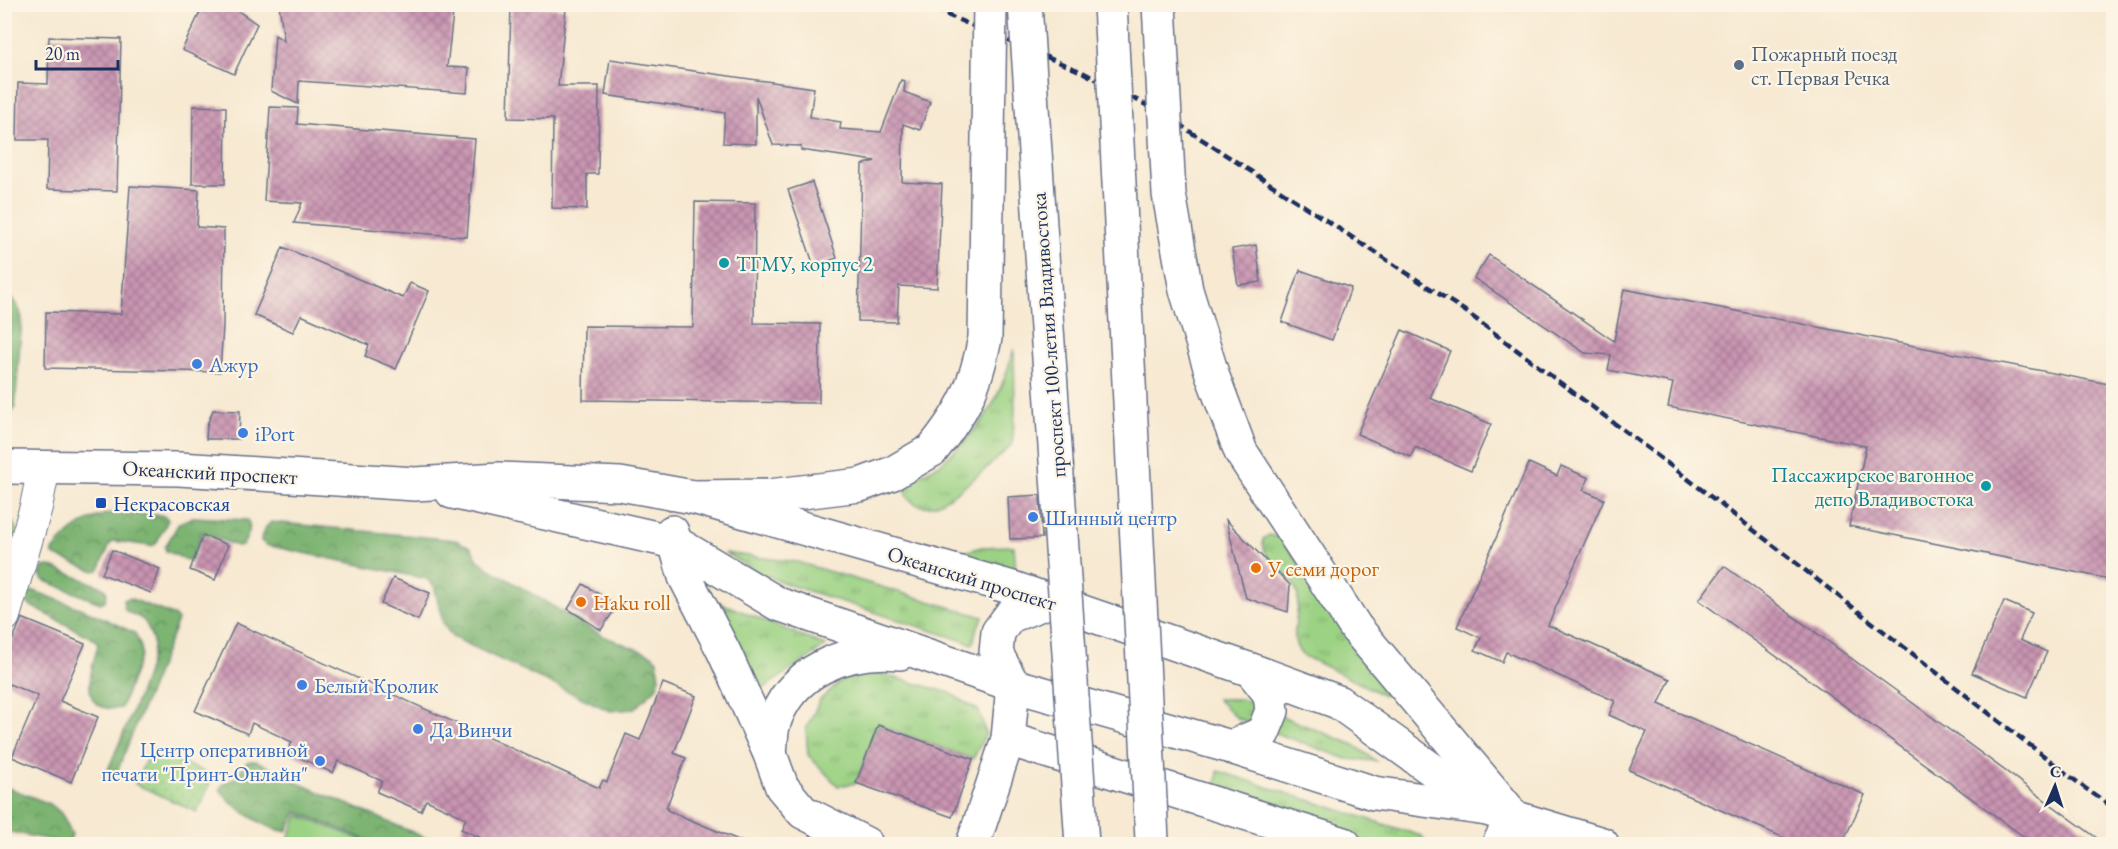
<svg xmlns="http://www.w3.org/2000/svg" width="2118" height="849" font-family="'EB Garamond',serif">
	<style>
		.grass { fill: url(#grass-tufts); stroke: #5c8071; stroke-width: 1.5 }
		.forest { fill: url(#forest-crowns); stroke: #4c7268; stroke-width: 1.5 }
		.park { fill: url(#park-dots); stroke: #5c8071; stroke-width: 1.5 }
		.garden { fill: #9cd284; stroke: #5c8071; stroke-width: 1.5 }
		.building { fill: url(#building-cross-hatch) }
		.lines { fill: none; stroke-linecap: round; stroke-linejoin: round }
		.minor-casing { stroke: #687087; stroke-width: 34 }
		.secondary-casing { stroke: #687087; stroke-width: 36 }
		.primary-casing { stroke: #687087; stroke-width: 36 }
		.trunk-casing { stroke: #687087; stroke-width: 36 }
		.minor { stroke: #fff; stroke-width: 32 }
		.secondary { stroke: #fff; stroke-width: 33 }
		.primary { stroke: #fff; stroke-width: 33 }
		.trunk { stroke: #fff; stroke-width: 33 }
		.rail { stroke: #1b2f5e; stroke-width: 4.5; stroke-dasharray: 9 4.5; stroke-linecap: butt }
		.primary-bridge-casing { stroke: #687087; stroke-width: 36; stroke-linecap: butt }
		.trunk-bridge-casing { stroke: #687087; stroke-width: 36; stroke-linecap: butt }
		.primary-bridge { stroke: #fff; stroke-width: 33 }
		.trunk-bridge { stroke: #fff; stroke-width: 33 }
		.service-dot { fill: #5c6f8a; stroke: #fcf5e5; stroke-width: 2 }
		.culture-dot { fill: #0f9aa8; stroke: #fcf5e5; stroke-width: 2 }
		.shop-dot { fill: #3f7fe0; stroke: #fcf5e5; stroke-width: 2 }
		.transit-dot { fill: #1a4fb4; stroke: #fcf5e5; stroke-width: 2 }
		.food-dot { fill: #e8710a; stroke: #fcf5e5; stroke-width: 2 }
		.labels { text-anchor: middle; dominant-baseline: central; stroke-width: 4.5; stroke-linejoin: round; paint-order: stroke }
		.service-label { font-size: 21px; fill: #4e5e75; stroke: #fcf5e5; text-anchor: start }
		.culture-label { font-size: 21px; fill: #0d838f; stroke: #fcf5e5; text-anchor: start }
		.street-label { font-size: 21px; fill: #1b2f5e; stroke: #fcf5e5 }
		.shop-label { font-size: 21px; fill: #366cbe; stroke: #fcf5e5; text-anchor: start }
		.transit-label { font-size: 21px; fill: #164399; stroke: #fcf5e5; text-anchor: start }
		.food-label { font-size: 21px; fill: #c56008; stroke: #fcf5e5; text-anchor: start }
	</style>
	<defs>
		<pattern id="grass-tufts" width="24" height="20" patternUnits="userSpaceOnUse" patternTransform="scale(1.5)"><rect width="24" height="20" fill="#9cd284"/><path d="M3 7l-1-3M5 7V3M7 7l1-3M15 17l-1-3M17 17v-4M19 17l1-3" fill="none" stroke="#7eab6f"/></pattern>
		<pattern id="forest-crowns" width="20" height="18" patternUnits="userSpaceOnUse" patternTransform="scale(1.5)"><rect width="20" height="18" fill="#7db472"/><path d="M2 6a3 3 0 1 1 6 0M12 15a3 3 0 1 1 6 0" fill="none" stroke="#669361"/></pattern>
		<pattern id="park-dots" width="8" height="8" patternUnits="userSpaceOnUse" patternTransform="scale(1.5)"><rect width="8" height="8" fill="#9cd284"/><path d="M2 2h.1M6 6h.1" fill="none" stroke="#7eab6f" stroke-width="1.8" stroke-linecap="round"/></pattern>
		<pattern id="building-cross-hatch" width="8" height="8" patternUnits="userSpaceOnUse" patternTransform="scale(1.5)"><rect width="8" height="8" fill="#c994b1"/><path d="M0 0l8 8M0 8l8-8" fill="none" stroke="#a27993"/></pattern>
	</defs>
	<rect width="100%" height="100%" fill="#fcf5e5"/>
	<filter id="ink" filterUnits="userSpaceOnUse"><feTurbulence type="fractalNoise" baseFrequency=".0167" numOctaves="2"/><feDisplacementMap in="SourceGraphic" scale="12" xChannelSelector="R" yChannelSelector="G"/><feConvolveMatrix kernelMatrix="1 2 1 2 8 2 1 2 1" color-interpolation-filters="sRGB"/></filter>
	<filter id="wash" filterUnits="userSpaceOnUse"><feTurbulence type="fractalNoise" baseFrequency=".008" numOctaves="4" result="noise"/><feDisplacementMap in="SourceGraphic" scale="24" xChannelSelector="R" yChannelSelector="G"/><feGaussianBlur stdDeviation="1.35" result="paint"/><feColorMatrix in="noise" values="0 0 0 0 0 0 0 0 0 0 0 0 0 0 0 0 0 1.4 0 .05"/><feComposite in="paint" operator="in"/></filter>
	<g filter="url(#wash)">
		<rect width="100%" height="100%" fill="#f7e9d2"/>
		<g class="grass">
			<path d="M1014,348l1,64 -3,32c-14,15 -63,59 -82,62 -11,2 -18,-3 -24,-11 1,-22 26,-22 39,-35 40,-37 55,-59 69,-112z"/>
			<polygon points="5,516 12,521 16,529 5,587"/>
			<path d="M1269,535l12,3 106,152 -2,4 -2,1 -81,-40c-16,-17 0,-42 -5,-63 -6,-21 -36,-28 -34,-53z"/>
			<polygon points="1014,546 1016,573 967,559 962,553 981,547"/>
			<polygon points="725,553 797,562 983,617 976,630 973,644 790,585 757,572"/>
			<polygon points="716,601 826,646 761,690 739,643"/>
			<polygon points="878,673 950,693 979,711 986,734 973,759 878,725 856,783 838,786 808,755 806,729 820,700 843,679"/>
			<polygon points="1217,699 1241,699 1267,710 1261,727 1237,718"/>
			<polygon points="1276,714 1354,745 1376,761 1347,759 1270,731"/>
			<polygon points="1218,771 1421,836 1428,844 1373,844 1216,793"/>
		</g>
		<g class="forest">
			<path d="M4,295c12,6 15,11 18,23l-7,91 -8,10 -2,1z"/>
			<path d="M111,513l50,2 5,2 2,3 -12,24 -5,2 -37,-5 -4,3 -11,26 -5,1 -41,-16v-4c14,-19 33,-33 58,-38z"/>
			<path d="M193,517l54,3c6,8 0,17 -4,25l-6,1 -31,-12h-4l-11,26h-4l-21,-9 -1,-4 14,-24z"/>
			<path d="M271,522l184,18 16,7 7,13 12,9 113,67 49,19 5,5 3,17 -4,11 -22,21 -24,2 -158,-74 -9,-14 -9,-37 -7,-7 -161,-34 -5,-4c0,-9 4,-13 10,-19z"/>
			<polygon points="49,566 105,588 107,594 105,601 100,603 43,580 40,574 43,567"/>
			<path d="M34,591l56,21 45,21 6,14v8l-20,53c-45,6 -30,-37 -23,-63l-3,-5 -66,-35 -4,-6 3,-7z"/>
			<path d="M129,598l46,18 3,4 -63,157 -8,3 -2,-3c10,-25 51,-115 48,-135 -1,-5 -6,-18 -9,-21 -8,-9 -23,-5 -20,-21z"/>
			<path d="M249,761h8l41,22 142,61h-63l-80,-32 -10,19c-19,0 -58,-26 -67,-42 4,-9 9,-6 16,-12 5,-5 6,-12 13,-16z"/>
			<polygon points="9,788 50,804 62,814 72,834 70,840 65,843 5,831 5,789"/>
		</g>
		<polygon class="park" points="151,749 213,776 197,812 135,784"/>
		<polygon class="garden" points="298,815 373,844 286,844"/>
		<g id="blocks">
			<g class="building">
				<polygon points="204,4 228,4 257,24 234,74 182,50"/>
				<polygon points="279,4 454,4 447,67 469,68 467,93 299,81 298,104 271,91 275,35 284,41"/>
				<polygon points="511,4 566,9 558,86 599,86 598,174 587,174 587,209 552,208 553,119 508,118"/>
				<polygon points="49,37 121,39 117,191 47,189 48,140 17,140 18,83 48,84"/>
				<polygon points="610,59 814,88 810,117 841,122 840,129 881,132 901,80 905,81 904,92 930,102 920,130 903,124 902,182 942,184 937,288 899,286 897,322 858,321 862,165 875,161 801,150 801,146 773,145 756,96 756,144 723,143 725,113 605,95"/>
				<polygon points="193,106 226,107 225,184 192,184"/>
				<polygon points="270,107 298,108 297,124 475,139 467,237 294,223 302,203 264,201"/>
				<polygon points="812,182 837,258 814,266 788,190"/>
				<polygon points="130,186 199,190 197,227 224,229 223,326 220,372 45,368 46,312 121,314"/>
				<polygon points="695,202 755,203 754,323 820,324 819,403 583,400 584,326 693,327"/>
				<polygon points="1256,245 1261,282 1238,285 1232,249"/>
				<polygon points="283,247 403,298 410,283 429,291 396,369 365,356 369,345 301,315 293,332 254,315"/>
				<polygon points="1489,255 1614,341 1624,289 2114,385 2114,580 1849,526 1866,446 1668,407 1673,383 1608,370 1611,355 1585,353 1474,278"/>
				<polygon points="1300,270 1351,288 1332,340 1282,322"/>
				<polygon points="1402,330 1450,351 1430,398 1491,424 1471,471 1415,447 1411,457 1357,434"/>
				<polygon points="213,410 240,411 239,439 206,439 207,425"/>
				<polygon points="1529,463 1557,476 1561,466 1589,478 1583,490 1604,499 1548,625 1670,679 1659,704 1865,795 1842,844 1798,844 1629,770 1647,732 1609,715 1615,701 1506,652 1502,662 1475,650 1481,638 1457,627"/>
				<polygon points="1040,495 1042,538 1010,539 1008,497"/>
				<polygon points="1226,520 1290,585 1288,612 1246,598"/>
				<polygon points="203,535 228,545 215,580 190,570"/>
				<polygon points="112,550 160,569 151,593 102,574"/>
				<polygon points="1724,566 1895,690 2105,844 2034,844 1699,600"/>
				<polygon points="393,578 430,593 418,620 381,604"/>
				<polygon points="583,584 617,606 601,630 568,609"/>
				<polygon points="2004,601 2032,613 2020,640 2047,652 2027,697 1972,673"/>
				<polygon points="22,618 85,644 60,701 98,717 71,782 12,757 38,696 4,682 4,660"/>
				<polygon points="236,623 599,788 603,780 607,782 626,734 640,740 663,683 696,696 674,753 686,758 666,808 668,808 667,810 748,844 495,844 461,829 466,818 426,800 421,811 377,792 382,781 338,761 333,773 287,752 292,742 252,723 248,734 195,711"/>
				<polygon points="878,725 973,759 952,817 856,783"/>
			</g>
		</g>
	</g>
	<g filter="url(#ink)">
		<use href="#blocks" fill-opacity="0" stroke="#687087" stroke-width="1.5"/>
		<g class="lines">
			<g class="minor-casing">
				<polyline id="minor" points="4,616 36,507 44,467"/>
			</g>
			<g class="secondary-casing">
				<polyline id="secondary" points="973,844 1008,739 1013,685"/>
			</g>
			<g class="primary-casing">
				<g id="primary">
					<polyline points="4,467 179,469 415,484 499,479 620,484 693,497 1013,588 1251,670 1338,702 1487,809"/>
					<polyline points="452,492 674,542 778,604 1013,685 1231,747 1374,793 1487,809 1602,844"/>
					<polyline points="672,532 685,577 724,652 770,754 782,787 803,812 866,844"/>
					<polyline points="1356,628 1506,807"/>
					<polyline points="1013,685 996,653 998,632 1010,616 1049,601"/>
					<polyline points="1008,739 1344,844"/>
					<polyline points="1231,747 1263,733 1272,711 1270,694 1251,670"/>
					<path d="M770,754c1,-9 1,-20 3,-28 16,-56 74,-78 127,-73"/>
					<polyline points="1499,844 1513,816"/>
				</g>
			</g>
			<g class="trunk-casing">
				<polyline id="trunk" points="693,497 769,496 860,485 893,473 932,450"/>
			</g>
			<use href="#minor" class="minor"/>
			<use href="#secondary" class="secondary"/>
			<use href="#primary" class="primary"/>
			<use href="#trunk" class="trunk"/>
			<polyline class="rail" points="921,4 1082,72 1160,112 1465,311 1679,472 2085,788 2114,808"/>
			<g class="primary-bridge-casing">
				<polyline id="primary-bridge" points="1159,4 1169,194 1186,290 1213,377 1241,452 1356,628"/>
			</g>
			<g class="trunk-bridge-casing">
				<g id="trunk-bridge">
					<polyline points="1025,4 1082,844"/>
					<polyline points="1110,4 1152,840"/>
					<path d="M932,450c32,-40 43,-62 53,-112l5,-334"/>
				</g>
			</g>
			<use href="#primary-bridge" class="primary-bridge"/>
			<use href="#trunk-bridge" class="trunk-bridge"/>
		</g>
	</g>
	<circle class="service-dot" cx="1739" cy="65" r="6"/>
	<g class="culture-dot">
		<circle cx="724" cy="263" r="6"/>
		<circle cx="1986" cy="486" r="6"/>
	</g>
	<g class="shop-dot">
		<circle cx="197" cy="364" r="6"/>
		<circle cx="243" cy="433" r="6"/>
		<circle cx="1033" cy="517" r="6"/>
		<circle cx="302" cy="685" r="6"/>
		<circle cx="418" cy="729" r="6"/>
		<circle cx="320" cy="761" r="6"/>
	</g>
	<rect class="transit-dot" x="95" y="497" width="12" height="12" rx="3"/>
	<g class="food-dot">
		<circle cx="1256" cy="568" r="6"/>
		<circle cx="581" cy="602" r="6"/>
	</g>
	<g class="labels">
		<g class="service-label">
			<text x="1751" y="53">Пожарный поезд<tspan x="1751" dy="24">ст. Первая Речка</tspan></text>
		</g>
		<g class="culture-label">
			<text x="736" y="263">ТГМУ, корпус 2</text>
			<text x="1974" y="474" text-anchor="end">Пассажирское вагонное<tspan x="1974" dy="24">депо Владивостока</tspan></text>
		</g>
		<g class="street-label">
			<text transform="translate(1048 335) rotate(-94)">проспект 100-летия Владивостока</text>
			<text transform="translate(210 472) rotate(3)">Океанский проспект</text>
			<text transform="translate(972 578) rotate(17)">Океанский проспект</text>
		</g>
		<g class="shop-label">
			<text x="209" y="364">Ажур</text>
			<text x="255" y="433">iPort</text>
			<text x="1045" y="517">Шинный центр</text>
			<text x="314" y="685">Белый Кролик</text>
			<text x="430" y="729">Да Винчи</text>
			<text x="308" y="749" text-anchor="end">Центр оперативной<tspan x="308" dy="24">печати "Принт-Онлайн"</tspan></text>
		</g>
		<g class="transit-label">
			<text x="113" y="503">Некрасовская</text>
		</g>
		<g class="food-label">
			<text x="1268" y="568">У семи дорог</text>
			<text x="593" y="602">Haku roll</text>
		</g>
	</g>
	<rect width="2118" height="849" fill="none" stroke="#fcf5e5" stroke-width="24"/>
	<g transform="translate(2055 786) rotate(3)" stroke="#fcf5e5" stroke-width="4.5" paint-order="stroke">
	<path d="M0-4.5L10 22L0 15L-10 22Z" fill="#1b2f5e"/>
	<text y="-9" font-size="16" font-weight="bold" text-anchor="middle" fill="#1b2f5e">С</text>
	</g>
	<path d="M36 60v9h82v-9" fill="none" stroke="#1b2f5e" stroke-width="3"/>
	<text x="45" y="60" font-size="18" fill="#1b2f5e" stroke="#fcf5e5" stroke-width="4.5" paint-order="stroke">20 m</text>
</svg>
